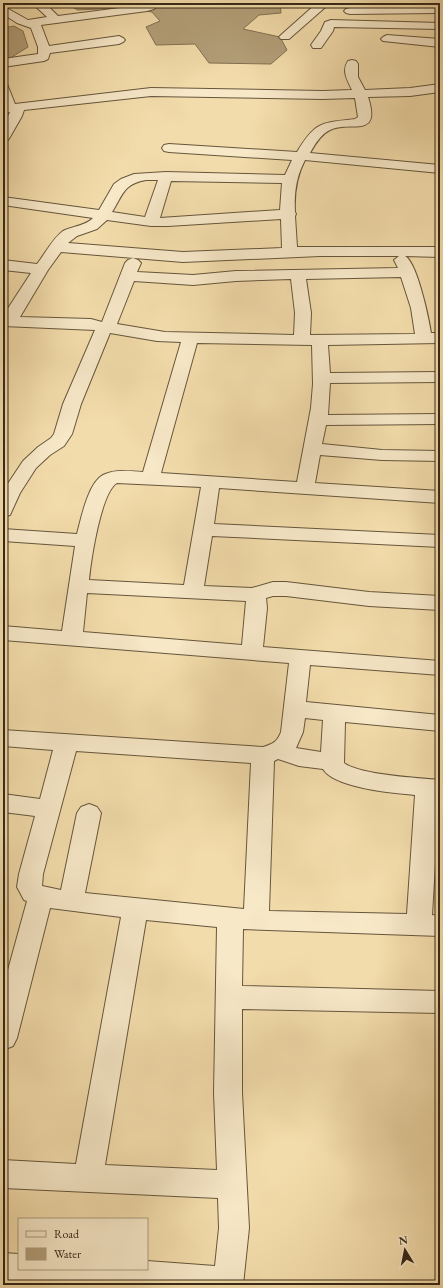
<svg xmlns="http://www.w3.org/2000/svg" width="443" height="1288" font-family="'EB Garamond',serif">
	<style>
		.water { fill: #b39f79; stroke: #817052 }
		.lines { fill: none; stroke-linecap: round; stroke-linejoin: round }
		.minor-casing { stroke: #66563c; stroke-width: 2 }
		.minor { fill: #f7e8c8; fill-rule: evenodd }
	</style>
	<rect width="100%" height="100%" fill="#f3dcab"/>
	<filter id="stains"><feTurbulence type="fractalNoise" baseFrequency=".005" numOctaves="4"/><feColorMatrix values="0 0 0 0 .2 0 0 0 0 .09 0 0 0 0 .02 0 0 0 .5 -.17"/></filter>
	<radialGradient id="worn" r=".72"><stop offset=".6" stop-color="#630" stop-opacity="0"/><stop offset="1" stop-color="#630" stop-opacity=".3"/></radialGradient>
	<g class="water">
		<polygon points="69,3 280,3 281,13 259,15 243,29 280,37 287,50 271,64 209,63 195,44 156,45 146,27 160,21 152,12 120,8 78,10 70,6"/>
		<polygon points="14,26 23,31 28,47 7,60 3,61 3,28"/>
	</g>
	<g class="lines">
		<g class="minor-casing">
			<g id="minor">
				<polygon points="32,3 45,3 58,16 143,5 141,3 153,3 156,7 154,9 147,11 41,25 49,46 119,36 123,38 125,40 123,42 119,44 50,53 48,59 44,61 3,67 3,59 38,54 38,47 31,28 17,23 3,14 3,6 28,20 47,17"/>
				<polygon points="317,3 330,3 289,39 281,39 279,37 281,35"/>
				<polygon points="440,7 440,13 350,14 346,13 344,11 346,9 350,8"/>
				<polygon points="331,20 440,23 440,29 334,27 333,31 321,48 313,48 311,45 321,31 325,22"/>
				<polygon points="387,35 440,39 440,47 383,41 381,39 383,37"/>
				<path d="M352,60l4,1 2,3v13l7,13 45,-2 30,-4v8l-30,4 -42,1c14,43 -19,23 -38,33 -9,4 -15,14 -20,23l130,12v8l-135,-13c-9,17 -11,33 -10,52l1,2 -1,2 2,31h143v10l-35,-1c12,6 24,63 26,77h9v10l-112,2 2,28 110,-1v10l-110,1 -2,32 112,-1v10l-114,1 -4,19 60,6 58,1v10l-58,-1 -62,-5 -5,28 125,8v12l-221,-15 -5,36 226,11v12l-228,-11 -8,50 48,2 21,-6h13l83,10 71,4v14l-71,-4 -83,-10h-13l-7,2 1,10 -4,39 177,14v14l-130,-10 -4,37 134,13v16l-95,-9 -1,41c16,12 75,15 96,17l-8,135 8,1v20l-197,-7 -1,57 198,5v22l-198,-4v84l7,135 -6,57h-206l-34,-2v-30l16,1v15h128v-8l68,5 4,-38 -1,-30 -215,-10v-28l73,4 45,-247 -71,-9 -33,130 -4,8 -10,4v-62l24,-87 -3,-1 -7,-13 2,-13 16,-58 -32,-4v-18l37,5 13,-49 -50,-4v-16l260,17c10,-3 14,-5 18,-15l8,-69 -286,-23v-14l59,5 13,-85 -72,-5v-12l74,5c4,-15 11,-51 26,-59 12,-6 27,-4 40,-3l38,-130 -24,-1 -47,-8 -29,71 -9,30 -8,12 -14,9 -14,13 -16,25 -10,22 -7,2v-26l20,-30 15,-14 13,-9 3,-4 9,-30 32,-74 -92,-4v-10l28,-43 -28,-3v-10l34,4c8,-10 16,-26 26,-33 10,-5 22,-5 30,-13l-90,-13v-8l96,13 15,-26 7,-5 13,-5 32,-2 119,3 7,-15 -123,-8 -5,-1 -2,-3 2,-3 5,-1 128,8c19,-31 24,-29 58,-33l3,-2 -3,-19 -32,1 -172,-3 -127,14 -2,6 -12,21 -2,3 -5,1v-15l7,-14 -7,1v-30l4,1 8,20 136,-16 172,3 29,-1c-4,-9 -11,-19 -4,-29zM146,180h12l-13,37 -33,-5c11,-17 11,-28 34,-32zM171,181l111,2 -2,27 -120,8zM281,219l1,29 -99,4 -115,-9 9,-7 20,-7 10,-9 44,6h17zM61,252l122,10 137,-6h79l-5,4 4,8 -162,3 -43,4 -56,-3 4,-9 -3,-3 -5,-2 -5,2 -3,3 -23,59 -11,-3 -71,-2 28,-47zM401,277l10,31 4,26 -105,1 1,-22 -5,-34zM291,279l4,34 -1,22 -129,-3 -48,-8 17,-43 59,4 43,-4zM197,343l115,2 1,39 -2,24 -14,74 -136,-9zM117,483l84,4 -17,98 -95,-5c2,-20 12,-88 28,-97zM87,593l159,8 -4,44 -159,-13zM305,718l18,2 -2,32 -25,-4 7,-16zM76,751l175,12 -7,146 -159,-16 16,-80 -4,-6 -8,-3 -8,3 -4,6 -16,77 -19,-4 1,-12zM278,759l21,7 24,3c11,19 71,24 92,26l-8,119 -138,-3 5,-150zM146,920l71,7 -3,166 3,77 -112,-5z"/>
			</g>
		</g>
		<use href="#minor" class="minor"/>
	</g>
	<rect width="443" height="1288" fill="none" stroke="#f3dcab" stroke-width="16"/>
	<rect x="4" y="4" width="435" height="1280" fill="none" stroke="#372917" stroke-width="2"/>
	<rect x="8" y="8" width="427" height="1272" fill="none" stroke="#372917"/>
	<rect x="18" y="1218" width="130" height="52" fill="#f7e8c8" stroke="#aa9c81"/>
	<rect x="26" y="1231" width="20" height="6" fill="#f7e8c8" stroke="#aa9c81"/>
	<text x="54" y="1238" font-size="12" fill="#372917">Road</text>
	<rect x="26" y="1248" width="20" height="12" fill="#b39f79" stroke="#aa9c81"/>
	<text x="54" y="1258" font-size="12" fill="#372917">Water</text>
	<g transform="translate(405 1250) rotate(350)" stroke="#f7e8c8" stroke-width="3" paint-order="stroke">
	<path d="M0-3L7 15L0 10L-7 15Z" fill="#372917"/>
	<text y="-6" font-size="11" font-weight="bold" text-anchor="middle" fill="#372917">N</text>
	</g>
	<rect width="100%" height="100%" filter="url(#stains)"/>
	<rect width="100%" height="100%" fill="url(#worn)"/>
</svg>
